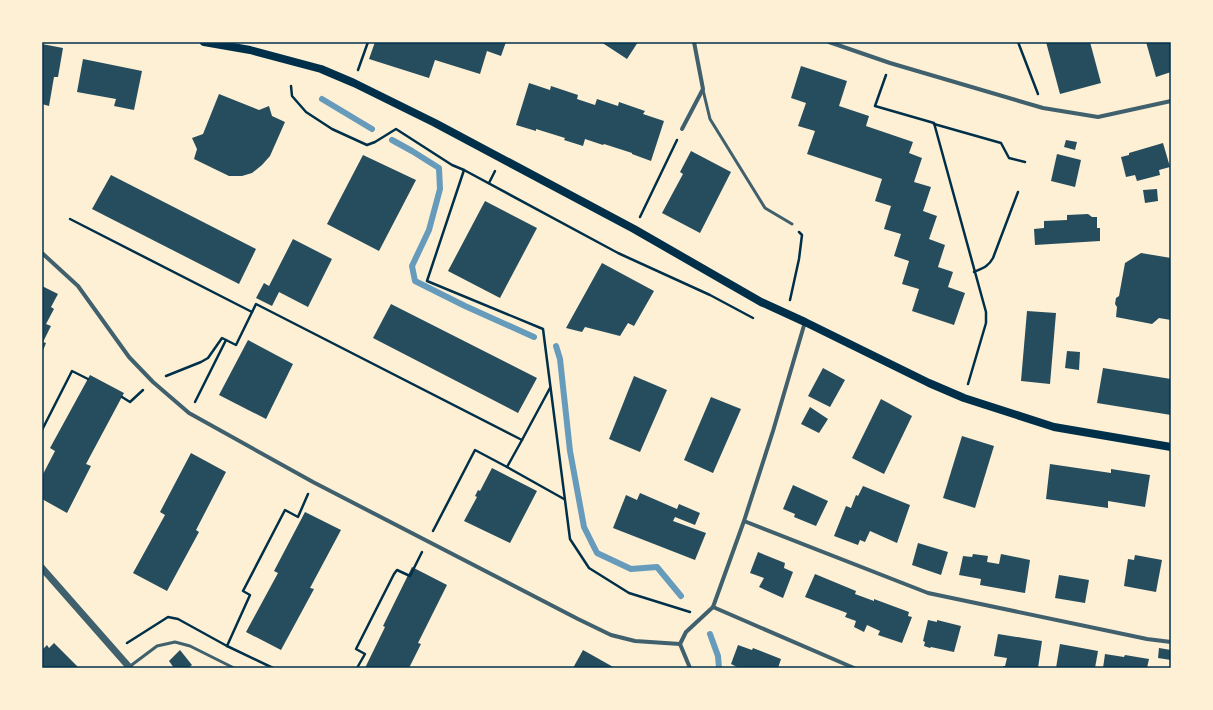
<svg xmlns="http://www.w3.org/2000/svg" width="1213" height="710" font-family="'Alegreya Sans',sans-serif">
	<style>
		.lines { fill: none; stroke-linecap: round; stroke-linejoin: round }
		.stream { stroke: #669bbc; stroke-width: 6 }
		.building { fill: #264d5e }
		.path { stroke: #003049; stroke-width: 2.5 }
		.service { stroke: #3f606c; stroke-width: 3 }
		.minor { stroke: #3f606c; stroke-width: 4 }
		.tertiary { stroke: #3f606c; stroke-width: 7 }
		.secondary { stroke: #003049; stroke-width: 8 }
		.neatline { fill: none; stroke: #003049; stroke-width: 1.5 }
	</style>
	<rect width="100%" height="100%" fill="#fdf0d5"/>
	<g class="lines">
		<g class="stream">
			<polyline points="322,99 372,129"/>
			<polyline points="392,140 412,151 439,168 440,189 429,230 412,266 415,281 465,306 534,337"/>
			<polyline points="556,346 560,359 570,451 584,527 597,553 631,569 657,567 681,596"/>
			<polyline points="710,634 718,656 719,668"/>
		</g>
	</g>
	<g class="building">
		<polygon points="375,42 506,42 501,56 487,51 480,74 435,60 429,78 369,59"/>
		<polygon points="601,42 638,42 627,59"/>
		<polygon points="1046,42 1090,42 1101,83 1060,94"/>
		<polygon points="1146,42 1171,42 1171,72 1156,77"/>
		<polygon points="42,44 63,48 58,77 54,77 49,106 42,104"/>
		<polygon points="83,59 142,71 134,110 114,106 116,99 77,92"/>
		<polygon points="801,66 847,81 839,106 869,116 866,126 913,142 909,153 922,158 914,182 931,187 923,211 937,216 929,239 945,245 938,267 953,272 948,287 965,293 954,325 912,311 919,289 902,284 909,261 894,256 901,234 884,229 891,206 875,201 882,179 807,154 815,131 798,126 806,103 791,98"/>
		<polygon points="529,83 550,90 551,86 578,95 577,99 595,105 597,99 618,106 619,102 645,111 643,114 664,121 651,161 632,154 632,153 604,144 603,145 585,139 583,146 564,140 565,138 536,129 536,131 516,125"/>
		<polygon points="219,94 259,110 269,106 272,116 285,122 270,156 262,165 252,173 242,176 229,176 194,159 197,149 192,138 203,134"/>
		<polygon points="1066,140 1077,142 1075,150 1064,147"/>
		<polygon points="1163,143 1170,167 1159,170 1160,175 1137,181 1135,175 1126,177 1121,157 1129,155 1129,153"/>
		<polygon points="691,151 731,172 700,233 662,213 683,174 680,172"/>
		<polygon points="1057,154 1081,160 1075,187 1051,181"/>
		<polygon points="363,155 416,180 379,251 327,224"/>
		<polygon points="111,175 256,249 239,284 92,209"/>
		<polygon points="1157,189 1158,201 1145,203 1143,190"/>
		<polygon points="485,201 537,228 500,298 448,271"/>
		<polygon points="1088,214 1092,217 1097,217 1097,228 1100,228 1100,241 1035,245 1034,229 1044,228 1044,221 1067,220 1067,215"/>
		<polygon points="293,239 332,259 308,307 279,292 272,306 256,298 264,283 269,286"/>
		<polygon points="1141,253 1171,258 1171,320 1159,318 1152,324 1116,317 1117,307 1115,304 1116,298 1119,296 1125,263"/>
		<polygon points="602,263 654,291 634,326 628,323 620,336 585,327 582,332 566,328"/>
		<polygon points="42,286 58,294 51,307 54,309 46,324 51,326 43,342 46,343 42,353"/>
		<polygon points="391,304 537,378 518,413 373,338"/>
		<polygon points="1027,311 1056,313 1050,384 1021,381"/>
		<polygon points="248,340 293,364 266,419 219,395"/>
		<polygon points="1067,351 1080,352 1079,370 1065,368"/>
		<polygon points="823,368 845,380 830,407 808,396"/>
		<polygon points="1103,368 1171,379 1171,415 1097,403"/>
		<polygon points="90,375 124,393 86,464 91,466 67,513 42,499 42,476 55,451 50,448"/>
		<polygon points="634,376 667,390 640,452 609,439"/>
		<polygon points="711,397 741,409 713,473 684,460"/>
		<polygon points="881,399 912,416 884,474 852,458"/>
		<polygon points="810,407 828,419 819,433 801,424"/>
		<polygon points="962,436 994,446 975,508 943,498"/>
		<polygon points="191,453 226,472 196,530 199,532 167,591 133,573 165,515 160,512"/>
		<polygon points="1050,464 1111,473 1111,469 1150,475 1145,507 1108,501 1108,508 1046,499"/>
		<polygon points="492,468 537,491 510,543 464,521 477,497 475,496 478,490 480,491"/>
		<polygon points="793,485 828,501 816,526 794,517 795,514 783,509"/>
		<polygon points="863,486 910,505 897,543 870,531 865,542 860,540 858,545 834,536 846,506 851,508 856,495 858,496"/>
		<polygon points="640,493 677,509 679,504 700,513 695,525 675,517 673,521 706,533 695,560 613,528 626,495 637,500"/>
		<polygon points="305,512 341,530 310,588 314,589 281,650 246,632 278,573 274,571"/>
		<polygon points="918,543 948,552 941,575 912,565"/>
		<polygon points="758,552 785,563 784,568 793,572 783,598 759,587 764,578 750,573"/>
		<polygon points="973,554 988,556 987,562 999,564 1001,554 1030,560 1025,593 980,585 981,579 959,575 963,556 972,557"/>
		<polygon points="1135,555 1162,560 1156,592 1124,586 1128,559 1134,560"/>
		<polygon points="412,567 447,585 418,643 421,644 409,668 365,668 385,627 383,626"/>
		<polygon points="815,574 856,591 855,594 874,601 874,599 909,612 908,616 912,617 902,643 878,635 880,631 867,625 864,632 854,627 856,621 845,617 847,613 805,597"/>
		<polygon points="1059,575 1089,580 1085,603 1055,598"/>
		<polygon points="928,620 937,622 937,620 961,626 954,652 931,647 930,648 924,646 925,642 923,641"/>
		<polygon points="998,634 1042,641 1038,668 1003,668 1003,666 1005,666 1007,658 994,656"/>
		<polygon points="54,643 79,668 42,668 42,650 47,645 49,648"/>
		<polygon points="1060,644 1098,651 1095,668 1056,668"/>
		<polygon points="738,645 752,650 753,648 781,659 778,668 737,668 737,667 731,664"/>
		<polygon points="1159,648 1171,650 1171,660 1158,658"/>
		<polygon points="180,650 192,665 188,668 174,668 169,661"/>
		<polygon points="583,650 615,668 573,668"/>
		<polygon points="1105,654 1124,657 1125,655 1149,659 1147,668 1103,668"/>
	</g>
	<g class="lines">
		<g class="path">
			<polyline points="1018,42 1038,94"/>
			<polyline points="358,70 368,42"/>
			<polyline points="886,75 875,106 934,123 986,312 986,323 968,384"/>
			<polyline points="291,86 292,96 306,112 332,129 367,145 375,142 396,129 452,165 464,170"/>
			<polyline points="934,124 1001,143 1009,158 1025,162"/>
			<polyline points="489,183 495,171"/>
			<polyline points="640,217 677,140"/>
			<polyline points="70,219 252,312"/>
			<path d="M974,272c9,-4 14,-5 19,-14l25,-66"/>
			<polyline points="790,300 799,259 802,235 799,232"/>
			<polyline points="166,376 201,362 208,358 222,338 236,345 256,304 522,440 550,388"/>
			<polyline points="122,397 130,402 143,390"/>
			<polyline points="195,402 226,340"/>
			<polyline points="42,430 72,371 88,379"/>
			<polyline points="507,467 564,499"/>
			<polyline points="433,531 475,450 507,467 522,440"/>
			<polyline points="690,612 629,593 589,568 570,539 543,329 427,281 464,170 618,253 710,295 753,318"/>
			<polyline points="127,643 168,617 178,619 227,646 273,668"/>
			<polyline points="227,646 250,595 243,591 285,510 298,517 308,494"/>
			<polyline points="357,668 365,654 356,649 394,574 397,570 410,576 422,552"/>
		</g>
		<g class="service">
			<polyline points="703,90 710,119 765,208 792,224"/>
			<polyline points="129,667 157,646 175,642 190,646 234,668"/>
		</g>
		<g class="minor">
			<polyline points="829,42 890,63 1043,108 1098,117 1171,101"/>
			<polyline points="682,129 703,89 694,42"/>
			<polyline points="42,253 78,286 129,357 153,382 189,413 313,482 578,619 611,635 635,641 680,644"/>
			<polyline points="744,521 928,593 1147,639 1171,642"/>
			<polyline points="713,607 854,668"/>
			<polyline points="680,644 686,632 713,607 744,521 773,431 805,322"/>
			<polyline points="680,644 690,668"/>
		</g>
		<polyline class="tertiary" points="42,568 130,668"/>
		<polyline class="secondary" points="204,42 250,50 321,69 354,83 435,123 634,229 761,302 805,322 929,383 964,398 1054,427 1171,447"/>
	</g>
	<rect width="1213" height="710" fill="none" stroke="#fdf0d5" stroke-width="86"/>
	<rect x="43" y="43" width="1127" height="624" class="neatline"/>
</svg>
